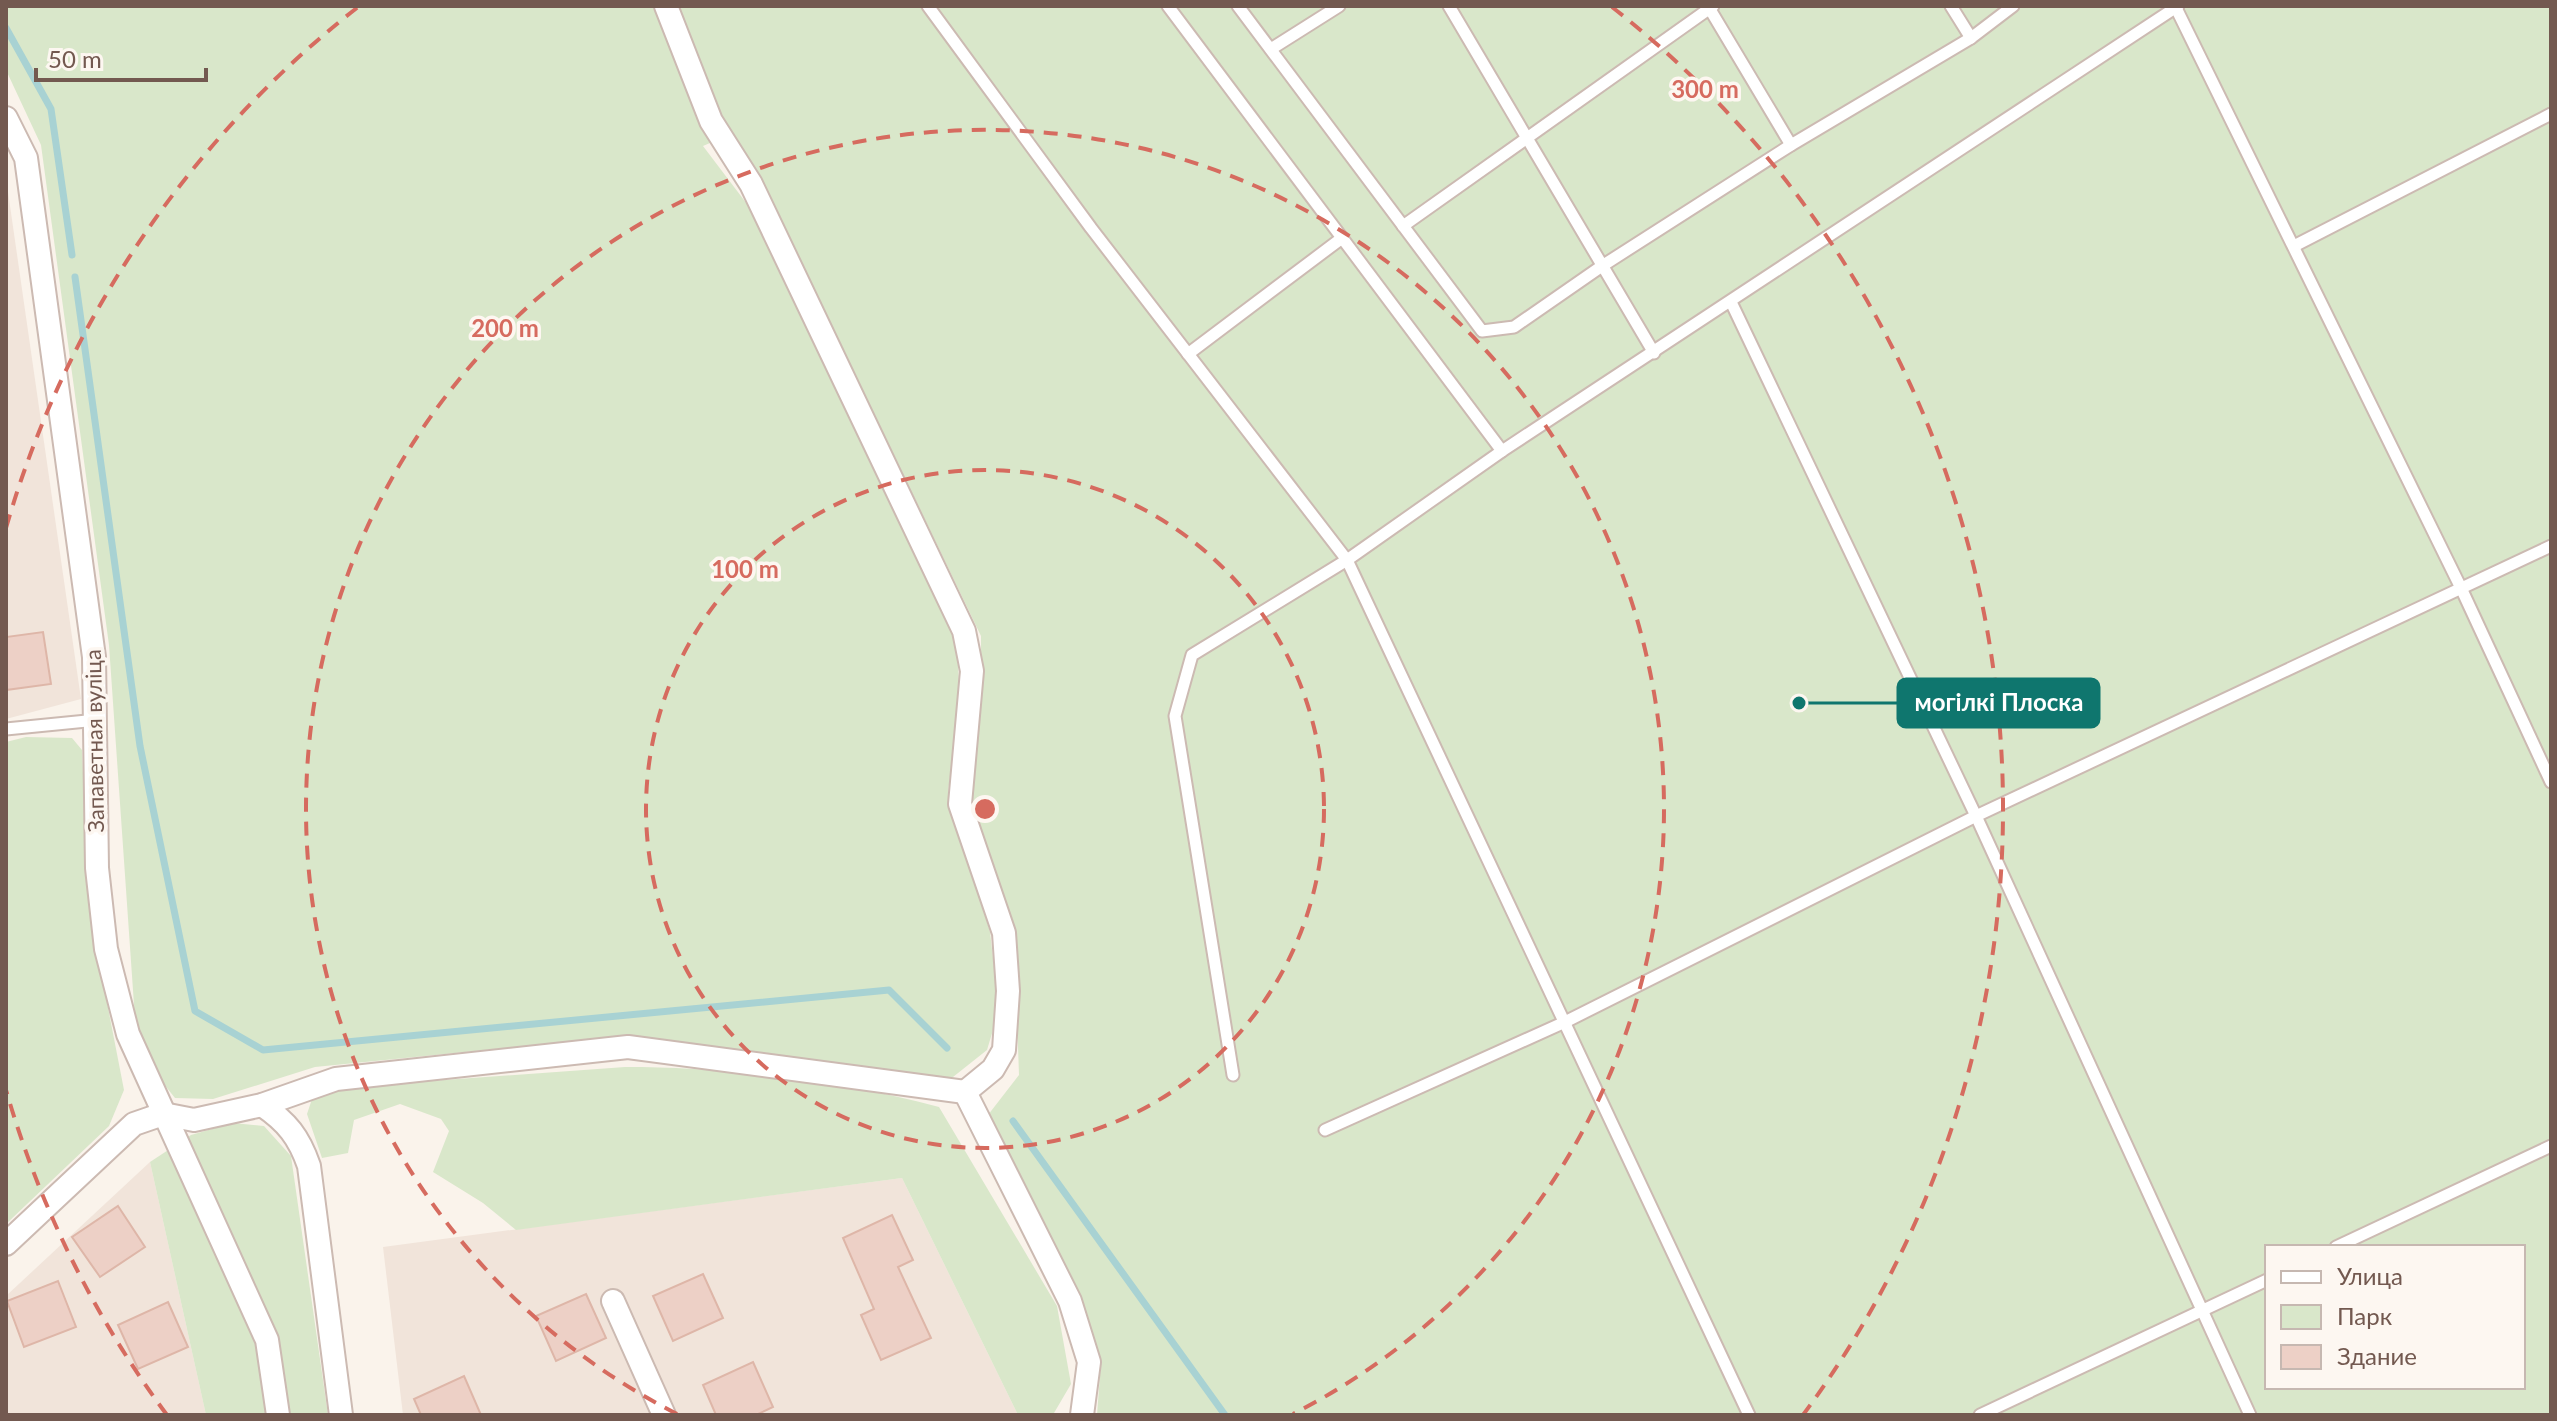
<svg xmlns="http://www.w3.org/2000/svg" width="2557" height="1421" font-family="Lato,sans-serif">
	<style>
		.residential { fill: #f1e4da }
		.green { fill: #d9e7ca; fill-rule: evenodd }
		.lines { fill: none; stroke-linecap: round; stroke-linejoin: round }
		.stream { stroke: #a8d2d3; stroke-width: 7 }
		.building { fill: #edd0c6; stroke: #deb6a8; stroke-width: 2 }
		.lane-casing { stroke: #ccbab2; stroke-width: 15 }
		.street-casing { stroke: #ccbab2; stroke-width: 26 }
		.lane { stroke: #fff; stroke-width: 11 }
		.street { stroke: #fff; stroke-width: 22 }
		.ring { fill: none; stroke: #d66b5f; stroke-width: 4; stroke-dasharray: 14 10 }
		.labels { text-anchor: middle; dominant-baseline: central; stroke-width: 7; stroke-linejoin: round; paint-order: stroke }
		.street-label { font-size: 22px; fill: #735950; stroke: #fdf7f1 }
		.centre { fill: #d66b5f; stroke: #fdf7f1; stroke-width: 4 }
		.ring-label { font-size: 24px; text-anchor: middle; font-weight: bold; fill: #d66b5f; stroke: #fdf7f1; stroke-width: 7; stroke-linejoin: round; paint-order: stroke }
		.leader { fill: none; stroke: #0f766e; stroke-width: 3 }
		.callout-dot { fill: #0f766e; stroke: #fdf7f1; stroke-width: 3 }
		.callout { fill: #0f766e; stroke: #0f766e; stroke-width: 3 }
		.callout-label { font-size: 24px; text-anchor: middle; font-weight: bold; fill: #fff }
	</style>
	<rect width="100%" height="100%" fill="#faf3eb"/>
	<g class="residential">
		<polygon points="6,178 81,699 6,719"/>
		<polygon points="150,1162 206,1415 6,1415 6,1296"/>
		<polygon points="902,1178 1018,1415 403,1415 383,1247"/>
	</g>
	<g class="green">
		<path d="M6,6h2545v1409h-1454l4,-53 -15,-50 -98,-197 31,-40 -5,-143 -44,-137 11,-91v-68l-209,-434 -39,-69 -30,13 47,62 206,425 4,65 -12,94 42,140 9,78 -12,40 -34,27 -10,2 -328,-42 -300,30 -102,32 -38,-1 -16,-20 -24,-59 -26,-374 -68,-500 -35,-75zM2267,1247h256v140h-256z"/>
		<polygon points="26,737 72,738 82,750 89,910 124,1090 109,1126 6,1224 6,742"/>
		<path d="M625,1067c102,0 215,13 314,40l118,199 14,78 -17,29 -36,2 -116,-237 -386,52 -33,-27 -50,-31 16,-41 -8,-12 -41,-15 -46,16 -6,33 -26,5 -15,-44 7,-21 32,-6z"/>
		<polygon points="233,1123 264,1126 291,1156 328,1415 206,1415 150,1162 191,1135"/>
	</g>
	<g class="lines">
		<g class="stream">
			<polyline points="6,28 51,109 72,255"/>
			<polyline points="75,277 140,746 195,1011 263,1050 889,990 947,1048"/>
			<polyline points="1013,1121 1225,1415"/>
		</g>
	</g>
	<g class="building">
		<polygon points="43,632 51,684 6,690 6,637"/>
		<polygon points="118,1206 145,1247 100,1277 72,1237"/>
		<polygon points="892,1215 913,1260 898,1267 931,1338 881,1360 861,1315 874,1309 843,1238"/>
		<polygon points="703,1274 723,1318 673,1341 653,1296"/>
		<polygon points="58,1281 76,1327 24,1347 7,1301"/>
		<polygon points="586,1294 606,1338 556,1361 536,1316"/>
		<polygon points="168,1302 188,1347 138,1369 118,1325"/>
		<polygon points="753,1362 773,1407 756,1415 716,1415 703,1385"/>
		<polygon points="464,1376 481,1415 421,1415 414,1399"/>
	</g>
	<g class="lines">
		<g class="lane-casing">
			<g id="lane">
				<polyline points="928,6 1091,228 1347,560 1192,655 1175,716 1233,1075"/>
				<polyline points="1168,6 1502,451"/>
				<polyline points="1238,6 1482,331 1514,327 1602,266 1791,145 1971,38 2013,6"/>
				<polyline points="1449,6 1654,353"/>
				<polyline points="1708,6 1791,145"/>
				<polyline points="1951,6 1971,38"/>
				<polyline points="2176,8 2461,588 2551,782"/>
				<polyline points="1271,49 1339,6"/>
				<polyline points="1403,226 1713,6"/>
				<polyline points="2294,246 2551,114"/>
				<polyline points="1731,302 1976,816 2250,1415"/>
				<polyline points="1188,354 1342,238"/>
				<polyline points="6,729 97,720"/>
				<polyline points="1325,1130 1565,1022 1976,816 2551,546"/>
				<polyline points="2336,1247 2551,1146"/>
				<polyline points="1749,1415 1347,560 1502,451 2178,6"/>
				<polyline points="1980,1415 2267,1280"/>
			</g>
		</g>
		<g class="street-casing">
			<g id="street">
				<polyline points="666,6 711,121 751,184 964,631 972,671 960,804 1004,933 1008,991 1004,1050 993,1069 965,1092 1070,1301 1089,1362 1082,1415"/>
				<polyline points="6,118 26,158 94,657 97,868 106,949 128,1034 267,1340 278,1415"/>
				<path d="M262,1105c25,17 37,32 47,61l32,249"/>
				<polyline points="6,1244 134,1124 163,1114 194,1120 262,1105 336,1079 628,1047 965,1092"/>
				<polyline points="613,1301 664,1415"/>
			</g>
		</g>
		<use href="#lane" class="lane"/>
		<use href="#street" class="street"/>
	</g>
	<g class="ring">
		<circle cx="985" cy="809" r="339"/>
		<path d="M677 1414A679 679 0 1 1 1293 1414"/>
		<path d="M167 1415A1018 1018 0 0 1 6 1090M6 528A1018 1018 0 0 1 358 7M1612 7A1018 1018 0 0 1 1803 1415"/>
	</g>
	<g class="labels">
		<g class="street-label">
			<text transform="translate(94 741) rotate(-91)">Запаветная вуліца</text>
		</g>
	</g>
	<circle cx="985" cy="809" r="12" class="centre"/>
	<g class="ring-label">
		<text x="1705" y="98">300 m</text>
		<text x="505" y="337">200 m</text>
		<text x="745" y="578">100 m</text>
	</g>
	<path class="leader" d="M1799 703L1898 703"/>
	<circle class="callout-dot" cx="1799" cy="703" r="8"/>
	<rect class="callout" x="1898" y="679" width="201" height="48" rx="8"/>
	<g class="callout-label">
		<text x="1999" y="711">могілкі Плоска</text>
	</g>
	<rect width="2557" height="1421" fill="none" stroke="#735950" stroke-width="16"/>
	<rect x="2265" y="1245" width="260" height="144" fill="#fdf7f1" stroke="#c6b8b1" stroke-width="2"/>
	<rect x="2281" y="1271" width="40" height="12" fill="#ffffff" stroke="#c6b8b1" stroke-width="2"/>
	<text x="2337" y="1285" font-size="24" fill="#735950">Улица</text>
	<rect x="2281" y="1305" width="40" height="24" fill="#d9e7ca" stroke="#c6b8b1" stroke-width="2"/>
	<text x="2337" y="1325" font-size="24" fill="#735950">Парк</text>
	<rect x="2281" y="1345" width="40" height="24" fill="#edd0c6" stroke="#c6b8b1" stroke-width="2"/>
	<text x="2337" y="1365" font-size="24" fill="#735950">Здание</text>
	<path d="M36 68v12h170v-12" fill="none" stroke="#735950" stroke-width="4"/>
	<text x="48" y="68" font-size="24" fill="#735950" stroke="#fdf7f1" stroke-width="6" paint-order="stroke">50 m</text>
</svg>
